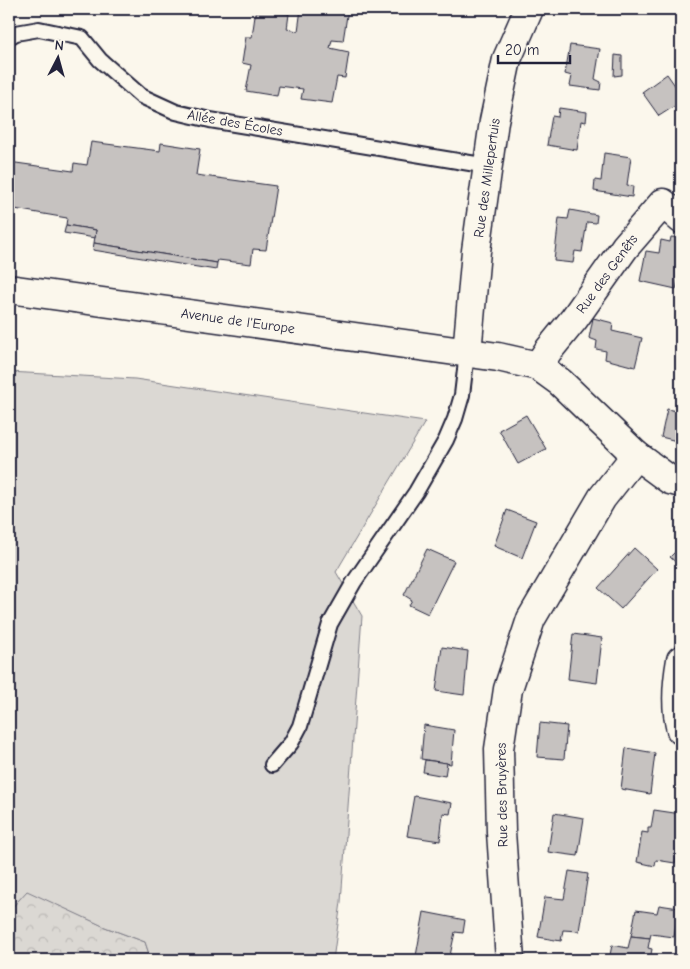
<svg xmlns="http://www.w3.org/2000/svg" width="690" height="969" font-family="'Comic Neue',sans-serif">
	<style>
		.forest { fill: url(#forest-crowns); stroke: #7e7d87 }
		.park { fill: #dbd8d3; stroke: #7e7d87 }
		.building { fill: #c6c2c0; stroke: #22223b }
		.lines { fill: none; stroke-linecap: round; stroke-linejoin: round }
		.service-casing { stroke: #22223b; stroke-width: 18 }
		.minor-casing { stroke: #22223b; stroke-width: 31 }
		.service { stroke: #fbf7ec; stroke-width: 14 }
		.minor { stroke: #fbf7ec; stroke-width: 28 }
		.labels { text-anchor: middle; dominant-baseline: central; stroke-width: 4.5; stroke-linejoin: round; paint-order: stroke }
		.street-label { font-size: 14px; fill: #22223b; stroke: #fbf7ec }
	</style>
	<defs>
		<pattern id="forest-crowns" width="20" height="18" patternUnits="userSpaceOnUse" patternTransform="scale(1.25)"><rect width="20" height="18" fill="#dbd8d3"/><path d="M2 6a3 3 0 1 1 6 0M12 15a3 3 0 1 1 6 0" fill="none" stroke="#bcb9b6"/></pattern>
	</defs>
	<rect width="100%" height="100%" fill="#fbf7ec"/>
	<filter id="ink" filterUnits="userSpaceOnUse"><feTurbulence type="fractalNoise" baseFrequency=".02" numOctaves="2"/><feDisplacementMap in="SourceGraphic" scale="10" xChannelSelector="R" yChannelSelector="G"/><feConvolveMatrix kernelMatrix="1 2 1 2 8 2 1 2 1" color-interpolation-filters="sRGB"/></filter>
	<g filter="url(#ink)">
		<polygon class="forest" points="27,890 105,927 145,942 151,960 9,960 9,911"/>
		<polygon class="park" points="9,372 135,379 425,422 336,572 362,616 341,902 333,960 151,960 145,942 105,927 27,891 9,911"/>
		<g class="building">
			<polygon points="256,9 289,14 287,29 298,31 301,9 348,9 343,41 332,40 330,48 349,52 345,78 337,77 332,103 301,99 303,89 279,86 277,96 246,91 251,65 242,63 246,37 252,37"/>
			<polygon points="570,45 600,49 595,79 601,82 600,90 570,86 572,76 565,74"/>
			<polygon points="615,55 622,56 622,75 614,76"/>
			<polygon points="667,74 681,94 681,102 659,116 642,92"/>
			<polygon points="559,108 587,112 586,122 581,121 577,150 547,145 552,116 558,117"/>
			<polygon points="91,142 160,151 161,143 200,149 196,175 276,186 266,250 253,249 251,264 218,260 217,263 94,243 96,230 66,225 67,218 9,208 9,162 73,171 74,163 87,165"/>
			<polygon points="604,153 631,157 627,185 633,186 632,197 594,191 595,180 601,181"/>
			<polygon points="570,210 597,215 596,223 587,222 582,252 575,251 573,263 554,261 559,218 568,219"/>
			<polygon points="66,225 96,230 95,238 64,233"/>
			<polygon points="671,237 681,238 681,269 676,289 640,281 646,251 659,253 661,240 670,242"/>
			<polygon points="94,243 217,263 216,270 93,250"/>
			<polygon points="593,318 613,323 612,331 642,338 635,367 605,359 606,351 596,349 597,341 589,338"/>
			<polygon points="667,409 681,412 681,442 661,437"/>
			<polygon points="526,415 546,449 518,464 499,430"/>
			<polygon points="507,510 536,521 522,558 494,546"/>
			<polygon points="681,546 681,567 670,557"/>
			<polygon points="634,548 657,569 621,609 598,588"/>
			<polygon points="427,549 454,561 428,614 409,605 412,600 404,595"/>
			<polygon points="573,634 602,638 597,683 568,679"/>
			<polygon points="442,647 468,651 464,695 436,691"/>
			<polygon points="540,723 567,726 564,759 537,757"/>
			<polygon points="424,725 454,730 451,764 421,759"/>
			<polygon points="626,748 655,753 650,794 621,789"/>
			<polygon points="425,760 447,763 445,776 423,772"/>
			<polygon points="414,796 452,803 450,814 443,813 440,841 407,836"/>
			<polygon points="654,810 681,814 677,831 680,832 675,863 656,860 655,866 637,862 642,832 648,833 648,828 651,828"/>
			<polygon points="554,813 584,818 578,856 548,852"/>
			<polygon points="569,871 588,874 579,931 563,930 561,941 538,937 545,897 564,899"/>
			<polygon points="659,905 679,908 674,937 651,934 650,938 631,936 636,910 657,913"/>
			<polygon points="424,912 465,920 463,933 455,932 449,960 439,960 416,956"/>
			<polygon points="631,936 650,938 648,948 652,949 650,960 609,960 612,945 628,948"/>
		</g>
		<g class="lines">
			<g class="service-casing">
				<g id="service">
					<polyline points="9,37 16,33 39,29 82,38 100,60 141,96 176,112 210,120 488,166"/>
					<polyline points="272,765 291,743 300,726 330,624 354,582 416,492 446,440 455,419 462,395 467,353"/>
				</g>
			</g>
			<g class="minor-casing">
				<g id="minor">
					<polyline points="9,289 498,357 538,366 560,382 636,455 670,480 681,483"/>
					<polyline points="467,353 476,251 494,121 507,59 529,9"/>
					<polyline points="538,366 548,351 574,319 625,247 663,203 681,219"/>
					<path d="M681,660c-4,22 -6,48 0,70"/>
					<polyline points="510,960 501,832 499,749 508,689 531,619 602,498 636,455"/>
				</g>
			</g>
			<use href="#service" class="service"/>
			<use href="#minor" class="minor"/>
		</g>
	</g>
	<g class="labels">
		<g class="street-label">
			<text transform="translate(235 123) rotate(10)">Allée des Écoles</text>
			<text transform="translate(487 178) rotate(-82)">Rue des Millepertuis</text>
			<text transform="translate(607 274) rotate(-54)">Rue des Genêts</text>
			<text transform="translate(238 321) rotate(8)">Avenue de l'Europe</text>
			<text transform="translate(502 795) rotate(-91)">Rue des Bruyères</text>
		</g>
	</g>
	<rect width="690" height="969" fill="none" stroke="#fbf7ec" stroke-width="30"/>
	<rect x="15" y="15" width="660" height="939" fill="none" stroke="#22223b" stroke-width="2" filter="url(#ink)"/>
	<g transform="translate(58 58) rotate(6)" stroke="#fbf7ec" stroke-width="4" paint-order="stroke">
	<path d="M0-4L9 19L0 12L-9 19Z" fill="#22223b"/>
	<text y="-8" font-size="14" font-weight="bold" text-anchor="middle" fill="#22223b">N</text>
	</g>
	<path d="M498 55v8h72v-8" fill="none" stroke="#22223b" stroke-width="2.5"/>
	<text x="505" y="55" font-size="15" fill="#22223b" stroke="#fbf7ec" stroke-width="4" paint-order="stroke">20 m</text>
</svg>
